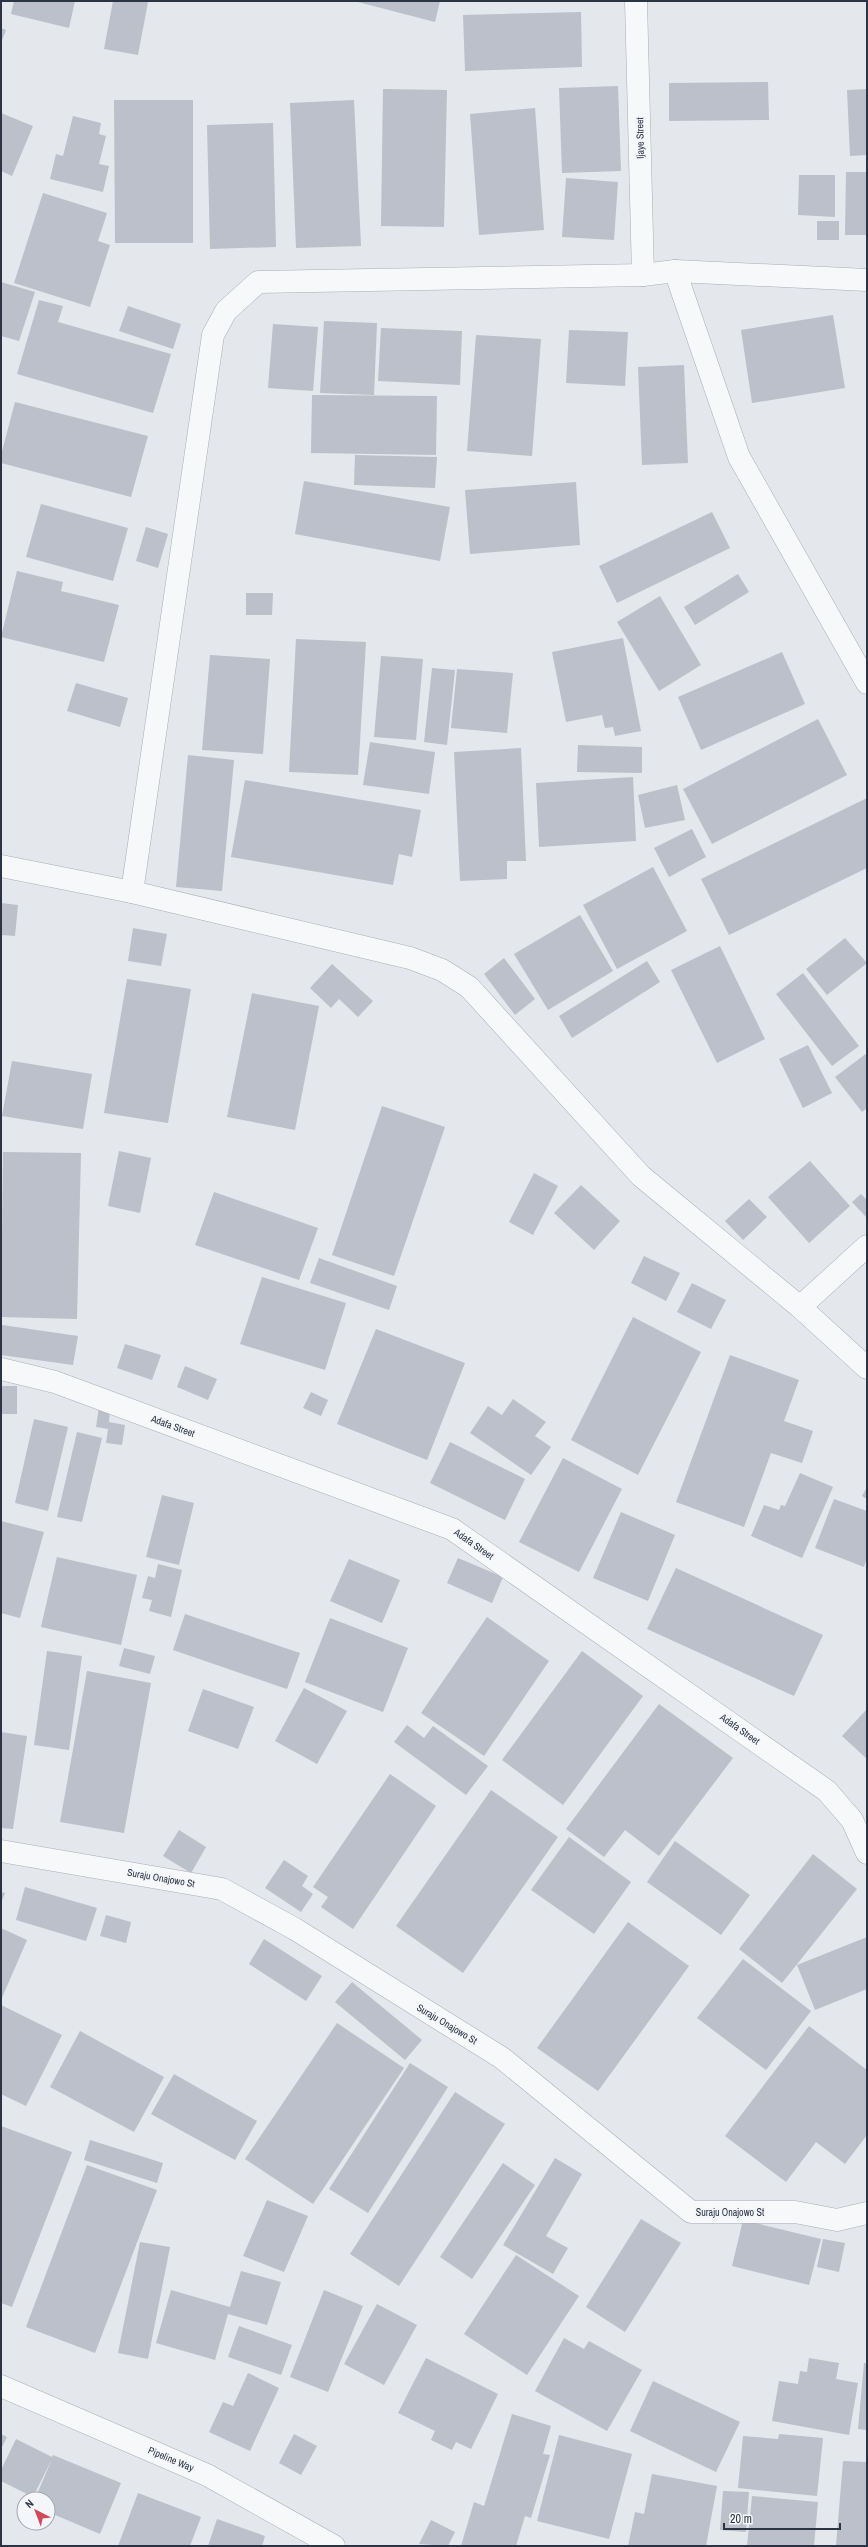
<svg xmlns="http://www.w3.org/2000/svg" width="868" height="2547" font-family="'Archivo Narrow',sans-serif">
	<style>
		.building { fill: #bbc0ca }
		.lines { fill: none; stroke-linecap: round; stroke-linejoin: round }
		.street-casing { stroke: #a9aeb7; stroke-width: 23 }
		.street { stroke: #f7f8fa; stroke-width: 22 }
		.labels { text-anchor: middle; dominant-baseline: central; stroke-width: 3; stroke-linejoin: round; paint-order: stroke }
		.street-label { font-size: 10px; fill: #2b3445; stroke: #f4f6f9 }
	</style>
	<rect width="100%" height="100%" fill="#e4e7ec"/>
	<g class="building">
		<polygon points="14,1 75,1 69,28 11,14"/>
		<polygon points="113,1 148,2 138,55 104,49"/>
		<polygon points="354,1 440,1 435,22"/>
		<polygon points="581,12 582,67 465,71 463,15"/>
		<polygon points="1,28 6,30 1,43"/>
		<polygon points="768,82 769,120 669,121 669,83"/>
		<polygon points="618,86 621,171 562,173 559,88"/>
		<polygon points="383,89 447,90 444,227 381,226"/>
		<polygon points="867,89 867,155 850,156 847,90"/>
		<polygon points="114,100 193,100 193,243 115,243"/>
		<polygon points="354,100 361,246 296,248 290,103"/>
		<polygon points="535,108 544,230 479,235 470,114"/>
		<polygon points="1,113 33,126 12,176 1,171"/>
		<polygon points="73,116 101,123 99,134 106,136 99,164 109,166 103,192 50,179 56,154 63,156"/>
		<polygon points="273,123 276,247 210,249 207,125"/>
		<polygon points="846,172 867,172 867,235 845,235"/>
		<polygon points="799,175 835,175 835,217 798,215"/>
		<polygon points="566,178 618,182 614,240 562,237"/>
		<polygon points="43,193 107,213 98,241 110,245 90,307 14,283"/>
		<rect x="817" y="221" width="22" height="19"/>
		<polygon points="1,282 35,292 19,341 1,336"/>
		<polygon points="39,300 63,306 58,322 171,354 153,413 17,374"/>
		<polygon points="128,306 181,324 173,349 119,331"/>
		<polygon points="833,315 845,388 752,403 741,330"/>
		<polygon points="324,321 377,323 374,395 320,393"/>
		<polygon points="273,324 318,327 313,391 268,388"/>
		<polygon points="381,328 462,331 460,385 378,381"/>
		<polygon points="569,330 628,332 625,386 566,383"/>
		<polygon points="476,335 541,339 532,456 467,451"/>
		<polygon points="684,365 688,463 642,465 638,367"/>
		<polygon points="312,395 437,396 436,455 311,453"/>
		<polygon points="15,402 148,436 131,497 1,463 1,455"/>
		<polygon points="355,455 437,457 435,488 354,485"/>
		<polygon points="304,481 450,507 440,561 295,534"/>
		<polygon points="576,482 580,545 470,554 465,490"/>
		<polygon points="41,504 128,528 113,581 26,557"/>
		<polygon points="712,512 730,548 617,603 599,566"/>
		<polygon points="146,527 168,534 158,568 136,561"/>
		<polygon points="17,571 63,582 61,591 119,605 104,662 1,637"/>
		<polygon points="738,574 749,592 695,625 684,607"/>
		<polygon points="246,593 273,593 272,615 246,615"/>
		<polygon points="660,596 701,665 659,691 617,622"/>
		<polygon points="623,638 641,731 615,736 613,727 605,728 602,715 566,722 552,652"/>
		<polygon points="296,639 366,642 358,775 289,772"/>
		<polygon points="782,652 805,704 701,750 678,697"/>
		<polygon points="210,655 270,659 263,754 202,750"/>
		<polygon points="381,656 423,659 416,740 374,737"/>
		<polygon points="432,668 455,670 447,745 424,742"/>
		<polygon points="457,669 513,673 507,733 451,728"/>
		<polygon points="76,683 128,698 120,727 67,711"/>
		<polygon points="818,719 847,775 712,844 683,789"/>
		<polygon points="370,742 435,752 429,794 363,785"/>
		<polygon points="578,745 642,747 642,773 577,772"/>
		<polygon points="521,748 526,861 507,861 507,879 460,881 454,752"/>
		<polygon points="188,755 234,760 222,891 176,887"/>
		<polygon points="633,777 636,841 539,847 536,783"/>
		<polygon points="245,780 421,810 412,857 399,854 393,885 231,857"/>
		<polygon points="677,785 685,820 645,828 638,795"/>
		<polygon points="867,798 867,868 729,935 701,879"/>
		<polygon points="692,829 706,857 669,877 654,848"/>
		<polygon points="653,867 687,931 617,969 583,905"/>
		<polygon points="1,903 18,905 15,936 1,935"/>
		<polygon points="580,915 613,971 548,1010 514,954"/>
		<polygon points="133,928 167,934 161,966 128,961"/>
		<polygon points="845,938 867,963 827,995 806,969"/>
		<polygon points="720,946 765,1039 717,1063 671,970"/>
		<polygon points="504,958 535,999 515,1015 484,974"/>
		<polygon points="647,961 660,982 572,1038 559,1016"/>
		<polygon points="332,964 373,1001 358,1017 339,999 331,1008 310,988"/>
		<polygon points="803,973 859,1046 832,1066 776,994"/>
		<polygon points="127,979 191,989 168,1123 104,1113"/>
		<polygon points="252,993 319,1006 295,1130 227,1117"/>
		<polygon points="808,1045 832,1093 803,1108 779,1059"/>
		<polygon points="867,1053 867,1108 862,1112 835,1077"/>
		<polygon points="12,1061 92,1074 83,1129 2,1116"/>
		<polygon points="382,1106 445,1127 394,1276 332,1255"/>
		<polygon points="119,1151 151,1158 140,1213 108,1206"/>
		<polygon points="3,1152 81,1153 77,1319 1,1317"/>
		<polygon points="810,1161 850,1206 809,1243 768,1197"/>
		<polygon points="534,1173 558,1186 533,1235 509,1222"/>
		<polygon points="581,1185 620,1221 594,1250 554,1213"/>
		<polygon points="214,1192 318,1228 299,1280 195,1245"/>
		<polygon points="861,1194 867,1200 867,1218 852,1202"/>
		<polygon points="749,1199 767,1217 743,1240 725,1221"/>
		<polygon points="644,1256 680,1273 666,1301 631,1283"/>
		<polygon points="319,1258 397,1286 389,1310 310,1283"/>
		<polygon points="262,1277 346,1303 325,1370 240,1344"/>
		<polygon points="692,1283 726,1300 711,1329 677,1312"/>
		<polygon points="633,1317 701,1352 638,1475 571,1440"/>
		<polygon points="2,1325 78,1336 73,1365 1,1355"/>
		<polygon points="376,1329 465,1363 427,1460 337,1424"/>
		<polygon points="125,1344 161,1355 152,1380 117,1368"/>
		<polygon points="730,1355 799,1380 784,1421 813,1431 802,1463 771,1453 744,1527 676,1502"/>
		<polygon points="185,1366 217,1379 208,1400 177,1387"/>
		<rect x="1" y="1386" width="16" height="28"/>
		<polygon points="311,1392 328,1400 321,1416 303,1408"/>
		<polygon points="513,1399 546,1422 535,1436 551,1447 531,1475 470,1433 488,1406 502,1415"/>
		<polygon points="99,1407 110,1408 109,1422 125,1425 122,1445 106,1443 108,1429 96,1427"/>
		<polygon points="34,1419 68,1427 48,1511 15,1503"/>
		<polygon points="77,1432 102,1438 82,1522 57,1517"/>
		<polygon points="450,1442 525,1479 505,1520 430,1483"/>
		<polygon points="563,1458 622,1489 579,1572 519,1542"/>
		<polygon points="800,1473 833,1487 802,1558 751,1536 764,1505 779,1510 781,1505 785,1506"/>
		<polygon points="867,1487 867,1499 862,1496"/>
		<polygon points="162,1495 194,1503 179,1565 146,1557"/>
		<polygon points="834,1499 867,1511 867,1558 864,1567 815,1548"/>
		<polygon points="621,1512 675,1535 648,1601 593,1578"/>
		<polygon points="1,1521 44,1532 20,1618 1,1613"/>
		<polygon points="57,1557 137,1575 121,1645 41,1627"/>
		<polygon points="458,1558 503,1577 492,1603 447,1583"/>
		<polygon points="349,1559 400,1580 382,1623 330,1601"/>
		<polygon points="158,1564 182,1570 171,1617 149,1611 152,1600 142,1598 148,1576 155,1578"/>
		<polygon points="676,1568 823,1635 794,1696 647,1629"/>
		<polygon points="185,1614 300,1653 287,1689 173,1650"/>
		<polygon points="487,1617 549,1661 484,1756 421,1713"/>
		<polygon points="330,1618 408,1648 383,1712 305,1682"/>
		<polygon points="124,1648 155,1656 150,1674 119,1666"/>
		<polygon points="47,1651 82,1656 69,1750 34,1745"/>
		<polygon points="582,1651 643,1696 563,1805 502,1760"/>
		<polygon points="87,1671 151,1683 124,1833 60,1822"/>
		<polygon points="304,1688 347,1711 317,1764 275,1741"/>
		<polygon points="203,1689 254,1707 238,1749 188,1731"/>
		<polygon points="659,1704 733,1758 659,1856 625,1830 604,1857 566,1829"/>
		<polygon points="867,1709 867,1759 842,1736"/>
		<polygon points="407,1725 424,1738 433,1726 488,1766 466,1795 394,1742"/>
		<polygon points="1,1732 27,1736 13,1829 1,1828"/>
		<polygon points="390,1774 436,1806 353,1929 321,1907 328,1897 313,1887"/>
		<polygon points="491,1790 558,1837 463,1973 396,1926"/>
		<polygon points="179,1830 206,1847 191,1873 163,1856"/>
		<polygon points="569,1837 631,1882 594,1934 531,1890"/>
		<polygon points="675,1841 750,1895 721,1935 647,1882"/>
		<polygon points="813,1854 857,1889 782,1983 739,1949"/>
		<polygon points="284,1860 308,1876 302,1886 313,1894 301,1912 265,1888"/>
		<polygon points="25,1887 97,1908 86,1941 16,1920"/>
		<polygon points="1,1892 5,1893 1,1903"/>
		<polygon points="106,1915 131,1922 126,1943 100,1936"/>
		<polygon points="628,1922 689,1966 598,2091 537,2048"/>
		<polygon points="1,1928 27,1940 1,2000"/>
		<polygon points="867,1937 867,1989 815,2010 797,1965"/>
		<polygon points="264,1939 322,1976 306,2001 249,1964"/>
		<polygon points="743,1959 811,2011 766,2070 697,2018"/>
		<polygon points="352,1982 422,2040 405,2060 335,2002"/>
		<polygon points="1,2005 62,2035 26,2106 1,2094"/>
		<polygon points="337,2023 404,2068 313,2204 245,2159"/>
		<polygon points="809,2026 867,2070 867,2135 845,2164 816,2142 786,2182 725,2136"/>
		<polygon points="80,2031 164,2077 134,2132 50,2087"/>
		<polygon points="410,2063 448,2087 368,2213 329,2189"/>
		<polygon points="174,2074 257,2121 235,2160 151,2114"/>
		<polygon points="455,2092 505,2124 399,2286 350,2254"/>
		<polygon points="1,2126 72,2152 12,2307 1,2303"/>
		<polygon points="90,2140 163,2163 157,2183 84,2160"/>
		<polygon points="555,2158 582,2174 546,2236 568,2248 553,2274 503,2245"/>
		<polygon points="503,2163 535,2185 472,2279 440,2257"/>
		<polygon points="87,2165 157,2190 95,2353 26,2327"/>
		<polygon points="267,2200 308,2216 284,2272 243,2256"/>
		<polygon points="641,2219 681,2243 625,2332 586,2307"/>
		<polygon points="743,2220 821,2239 809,2285 732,2266"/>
		<polygon points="823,2239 845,2243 839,2272 817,2267"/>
		<polygon points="140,2242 170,2247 148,2359 118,2353"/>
		<polygon points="516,2255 579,2296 527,2375 464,2334"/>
		<polygon points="241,2271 281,2282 267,2325 228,2314 215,2360 156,2343 171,2290 230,2307"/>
		<polygon points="324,2290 363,2306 328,2392 290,2377"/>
		<polygon points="377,2304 417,2325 384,2385 344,2364"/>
		<polygon points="239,2326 292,2345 281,2375 228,2357"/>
		<polygon points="564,2338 584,2349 589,2341 642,2370 607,2431 535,2391"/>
		<polygon points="426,2358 498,2394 471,2449 456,2442 452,2450 431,2440 435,2431 398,2413"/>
		<polygon points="809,2358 839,2363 836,2379 858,2383 849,2435 772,2421 779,2381 798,2384 800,2371 807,2372"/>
		<polygon points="864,2363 867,2363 867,2430 858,2429"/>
		<polygon points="248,2373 279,2388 250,2451 209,2432 223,2402 233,2406"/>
		<polygon points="653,2381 740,2422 716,2472 630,2431"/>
		<polygon points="512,2414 551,2426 543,2454 550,2455 531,2518 525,2516 516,2546 461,2546 474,2502 484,2506"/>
		<polygon points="1,2434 7,2437 1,2449"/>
		<polygon points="294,2434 317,2446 301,2475 279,2463"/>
		<polygon points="779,2434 823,2438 817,2496 738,2488 743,2436 778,2439"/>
		<polygon points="559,2435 632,2454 609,2539 537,2521"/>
		<polygon points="16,2439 52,2457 53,2455 121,2483 100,2534 48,2512 48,2499 35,2499 52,2459 33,2497 1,2481 1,2470"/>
		<polygon points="843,2461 867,2462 867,2546 836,2546"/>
		<polygon points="652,2474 717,2486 706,2546 628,2546 635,2512 644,2514"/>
		<polygon points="723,2491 749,2492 746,2532 720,2530"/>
		<polygon points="138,2493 201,2517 190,2546 118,2546"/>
		<polygon points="752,2496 818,2502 814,2546 747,2546"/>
		<polygon points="217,2519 265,2536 262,2546 208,2546"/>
		<polygon points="431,2520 455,2532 448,2546 419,2544"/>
	</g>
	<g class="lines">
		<g class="street-casing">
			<g id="street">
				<polyline points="636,1 643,275"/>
				<polyline points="675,271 739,457 867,683"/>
				<polyline points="1,866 132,892 410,958 442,970 469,987 641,1176 800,1307 867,1368"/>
				<polyline points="132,892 213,335 226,311 258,282 643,275 675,271 867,280"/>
				<polyline points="800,1307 867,1246"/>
				<polyline points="1,1369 55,1382 452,1529 827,1791 852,1820 867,1853"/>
				<polyline points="1,1851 222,1889 295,1929 502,2058 691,2212 795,2212 837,2220 867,2213"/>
				<polyline points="1,2386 207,2475 334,2546"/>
			</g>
		</g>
		<use href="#street" class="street"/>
	</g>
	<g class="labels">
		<g class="street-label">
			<text transform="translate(640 138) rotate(-91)">Ijaye Street</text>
			<text transform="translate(173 1426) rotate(20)">Adafa Street</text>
			<text transform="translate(474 1544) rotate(35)">Adafa Street</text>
			<text transform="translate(740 1729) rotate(35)">Adafa Street</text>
			<text transform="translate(161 1878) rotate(10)">Suraju Onajowo St</text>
			<text transform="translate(447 2024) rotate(31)">Suraju Onajowo St</text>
			<text x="730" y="2212">Suraju Onajowo St</text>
			<text transform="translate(171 2459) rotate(23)">Pipeline Way</text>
		</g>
	</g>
	<rect width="868" height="2547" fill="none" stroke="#2b3445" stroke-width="4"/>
	<g transform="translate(36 2511) rotate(318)"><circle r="19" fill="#f4f6f9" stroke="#a4a8b1"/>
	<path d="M0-3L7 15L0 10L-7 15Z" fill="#d1495b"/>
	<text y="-6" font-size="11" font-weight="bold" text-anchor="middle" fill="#2b3445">N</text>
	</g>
	<path d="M724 2523v6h116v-6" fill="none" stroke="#2b3445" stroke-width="2"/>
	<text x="730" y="2523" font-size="12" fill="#2b3445" stroke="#f4f6f9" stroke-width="3" paint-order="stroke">20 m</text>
</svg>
